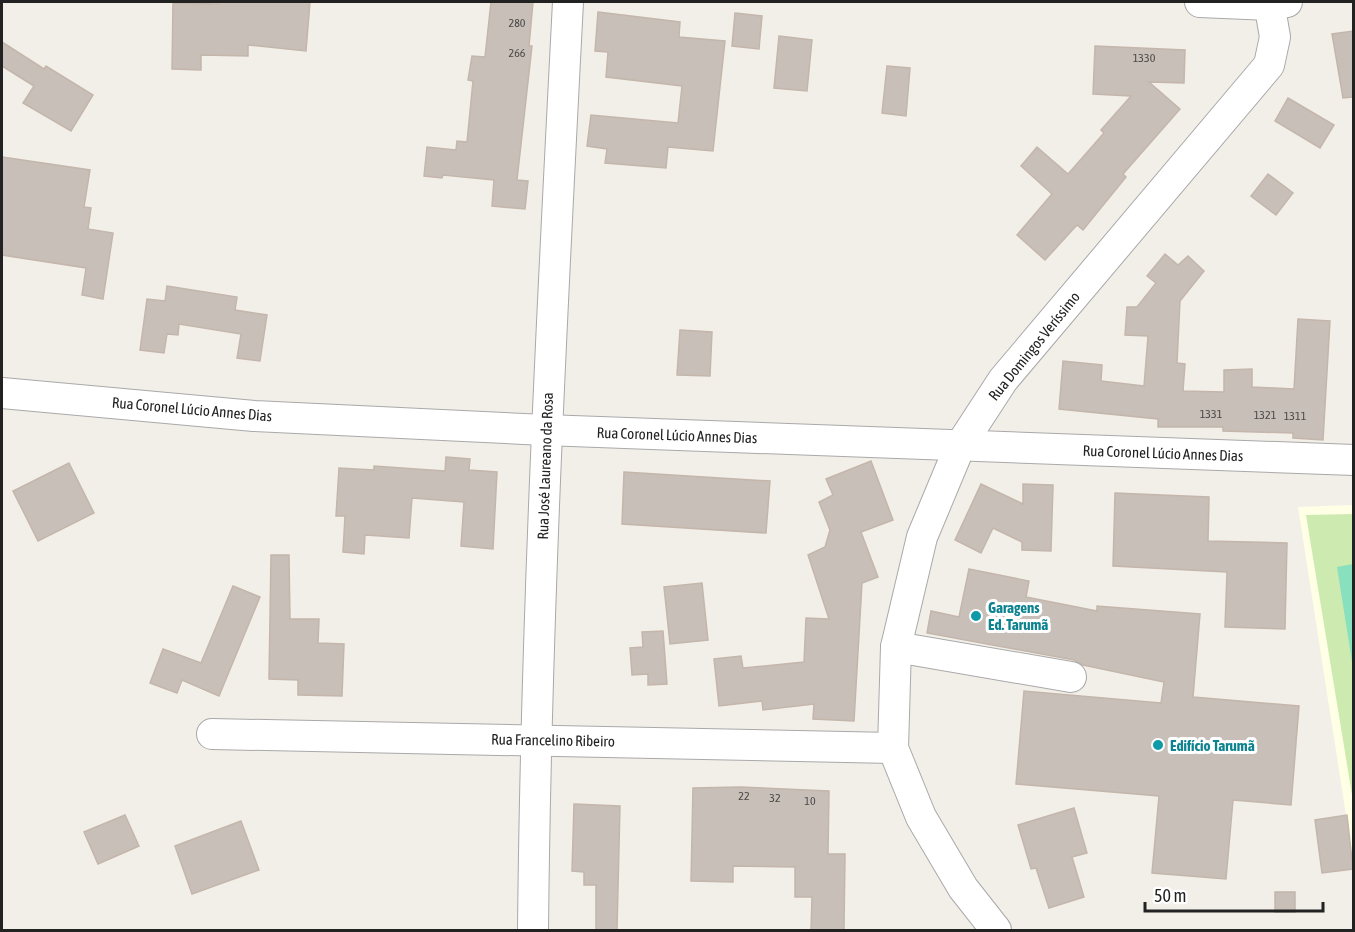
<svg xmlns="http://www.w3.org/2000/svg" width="1355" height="932" font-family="'Asap Condensed',sans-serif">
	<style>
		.education { fill: #ffffe5 }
		.grass { fill: #cdebb0 }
		.pitch { fill: #88e0be }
		.building { fill: #c7bfb8; stroke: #c4b6ab; stroke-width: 1.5 }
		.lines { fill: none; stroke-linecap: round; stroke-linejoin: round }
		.minor-casing { stroke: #a9a9a9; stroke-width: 32 }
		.minor { stroke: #fff; stroke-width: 30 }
		.culture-dot { fill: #0f9aa8; stroke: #fff; stroke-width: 2 }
		.labels { text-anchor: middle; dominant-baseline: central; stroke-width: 6; stroke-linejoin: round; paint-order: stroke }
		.number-label { font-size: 12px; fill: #4b4948 }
		.street-label { font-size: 15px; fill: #222; stroke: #fff }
		.culture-label { font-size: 15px; font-weight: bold; fill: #0d838f; stroke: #fff; text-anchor: start }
	</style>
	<rect width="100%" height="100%" fill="#f2efe9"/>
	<polygon class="education" points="1353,505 1353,860 1298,507"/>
	<polygon class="grass" points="1353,514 1353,801 1306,515"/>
	<polygon class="pitch" points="1353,564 1354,564 1353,668 1337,567"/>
	<g class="building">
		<polygon points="218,2 310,2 306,51 248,45 248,56 201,55 201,70 172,69 173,3 218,4"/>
		<polygon points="491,2 533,2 529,46 532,46 517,180 528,181 525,209 492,206 494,180 443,175 442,178 424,176 427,147 456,150 457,141 467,142 473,81 468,80 472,56 485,57"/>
		<polygon points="598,12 680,22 679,37 725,41 713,151 668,147 666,168 605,163 607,149 587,146 591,115 678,123 682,86 606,77 608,52 595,51"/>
		<polygon points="735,13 762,16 759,49 732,46"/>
		<polygon points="1353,31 1353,97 1343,98 1332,34"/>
		<polygon points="779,36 812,40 807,91 774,88"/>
		<polygon points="2,42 44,69 46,66 93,95 71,131 23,103 34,86 2,66"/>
		<polygon points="1095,46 1185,50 1184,83 1149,82 1180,109 1123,174 1126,177 1083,230 1077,225 1045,260 1017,235 1052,194 1021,166 1037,147 1068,174 1104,133 1101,130 1131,96 1093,94"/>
		<polygon points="887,66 910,68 906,116 882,113"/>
		<polygon points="1288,98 1334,125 1320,148 1275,121"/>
		<polygon points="2,157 90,170 84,207 91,208 88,229 113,233 103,299 82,295 86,268 2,255"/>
		<polygon points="1268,174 1293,193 1276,215 1251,196"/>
		<polygon points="1165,254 1178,265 1188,256 1204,271 1180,301 1177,363 1185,364 1183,391 1224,392 1224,370 1252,369 1252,387 1294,389 1298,319 1330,321 1323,440 1293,438 1293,433 1223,431 1223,427 1158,427 1158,419 1059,409 1063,361 1102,365 1101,381 1144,386 1148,336 1125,335 1127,307 1137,307 1156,283 1147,276"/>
		<polygon points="167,286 237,297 235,310 267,315 260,361 237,358 241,334 179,324 178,335 167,334 164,353 140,350 147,299 165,301"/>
		<polygon points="680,330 712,332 710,376 677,375"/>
		<polygon points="446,457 470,459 469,470 497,472 493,549 461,546 464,502 412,498 409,538 365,535 364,554 343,552 345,516 336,516 339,468 374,470 374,466 445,471"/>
		<polygon points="871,461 893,520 861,532 878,577 862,583 854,721 813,719 814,704 763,710 762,701 719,706 714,659 741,656 743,668 804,662 806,618 829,619 808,555 825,547 830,530 819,502 833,495 826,479"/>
		<polygon points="69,463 94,513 38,541 13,491"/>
		<polygon points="624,472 770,481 766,533 622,524"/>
		<polygon points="981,484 1023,504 1023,484 1053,485 1051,551 1022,550 1022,542 993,528 981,553 955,540"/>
		<polygon points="1115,493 1209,497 1208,541 1287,543 1285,629 1225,627 1227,572 1113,566"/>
		<polygon points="271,555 289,555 290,619 319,619 318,643 344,644 342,696 298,695 298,680 269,679"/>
		<polygon points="969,569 1029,581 1026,597 1097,611 1097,606 1200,614 1193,697 1299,706 1291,805 1233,800 1226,879 1152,873 1159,796 1016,784 1024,691 1161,703 1164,682 1083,665 1074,660 927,633 931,611 959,617"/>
		<polygon points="702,583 708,640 670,644 664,587"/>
		<polygon points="233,586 260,597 219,696 182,680 177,693 150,683 163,649 201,663"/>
		<polygon points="663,631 667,684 648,685 648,674 632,675 630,648 643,647 642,632"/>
		<polygon points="740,787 829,791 828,854 845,854 844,930 811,930 812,897 795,897 795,867 733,866 733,882 691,881 693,788"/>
		<polygon points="574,804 620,806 617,930 596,930 596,885 584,885 584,872 572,871"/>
		<polygon points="1074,808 1087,853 1072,857 1084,897 1049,908 1036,868 1031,869 1018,825"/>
		<polygon points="125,815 139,846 98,864 84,832"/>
		<polygon points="1347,815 1353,869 1322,873 1315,820"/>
		<polygon points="241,821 259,870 192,894 175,846"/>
		<rect x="1275" y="892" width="20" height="20"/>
	</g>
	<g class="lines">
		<g class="minor-casing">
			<g id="minor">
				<polyline points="1200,2 1270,5 1287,2"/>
				<polyline points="2,393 254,416 545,430 1354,460"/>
				<polyline points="896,647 1071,677"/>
				<polyline points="212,734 893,748"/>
				<path d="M533,930c3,-310 19,-619 35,-928"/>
				<polyline points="996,930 963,888 921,817 893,748 896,647 922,537 960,446 1003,380 1269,65 1275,37 1269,2"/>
			</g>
		</g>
		<use href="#minor" class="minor"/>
	</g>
	<g class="culture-dot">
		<circle cx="976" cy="616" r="6"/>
		<circle cx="1158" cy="745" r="6"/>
	</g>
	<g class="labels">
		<g class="number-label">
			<text x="517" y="23">280</text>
			<text x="517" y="53">266</text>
			<text x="1144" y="58">1330</text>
			<text x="1211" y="414">1331</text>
			<text x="1265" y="415">1321</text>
			<text x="1295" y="416">1311</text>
			<text x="744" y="796">22</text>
			<text x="775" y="798">32</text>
			<text x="810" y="801">10</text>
		</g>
		<g class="street-label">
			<text transform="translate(1034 346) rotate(-51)">Rua Domingos Veríssimo</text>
			<text transform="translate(192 409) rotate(5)">Rua Coronel Lúcio Annes Dias</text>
			<text transform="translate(677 435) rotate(2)">Rua Coronel Lúcio Annes Dias</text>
			<text transform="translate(1163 453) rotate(2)">Rua Coronel Lúcio Annes Dias</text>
			<text transform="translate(545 466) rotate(-88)">Rua José Laureano da Rosa</text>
			<text transform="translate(553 740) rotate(1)">Rua Francelino Ribeiro</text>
		</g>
		<g class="culture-label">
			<text x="988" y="607">Garagens<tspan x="988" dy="17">Ed. Tarumã</tspan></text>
			<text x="1170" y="745">Edifício Tarumã</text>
		</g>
	</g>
	<rect width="1355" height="932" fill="none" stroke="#222222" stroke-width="6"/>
	<path d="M1145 902v9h178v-9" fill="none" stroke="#222222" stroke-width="3"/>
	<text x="1154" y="902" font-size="18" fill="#222222" stroke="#ffffff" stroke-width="4.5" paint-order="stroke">50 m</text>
</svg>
